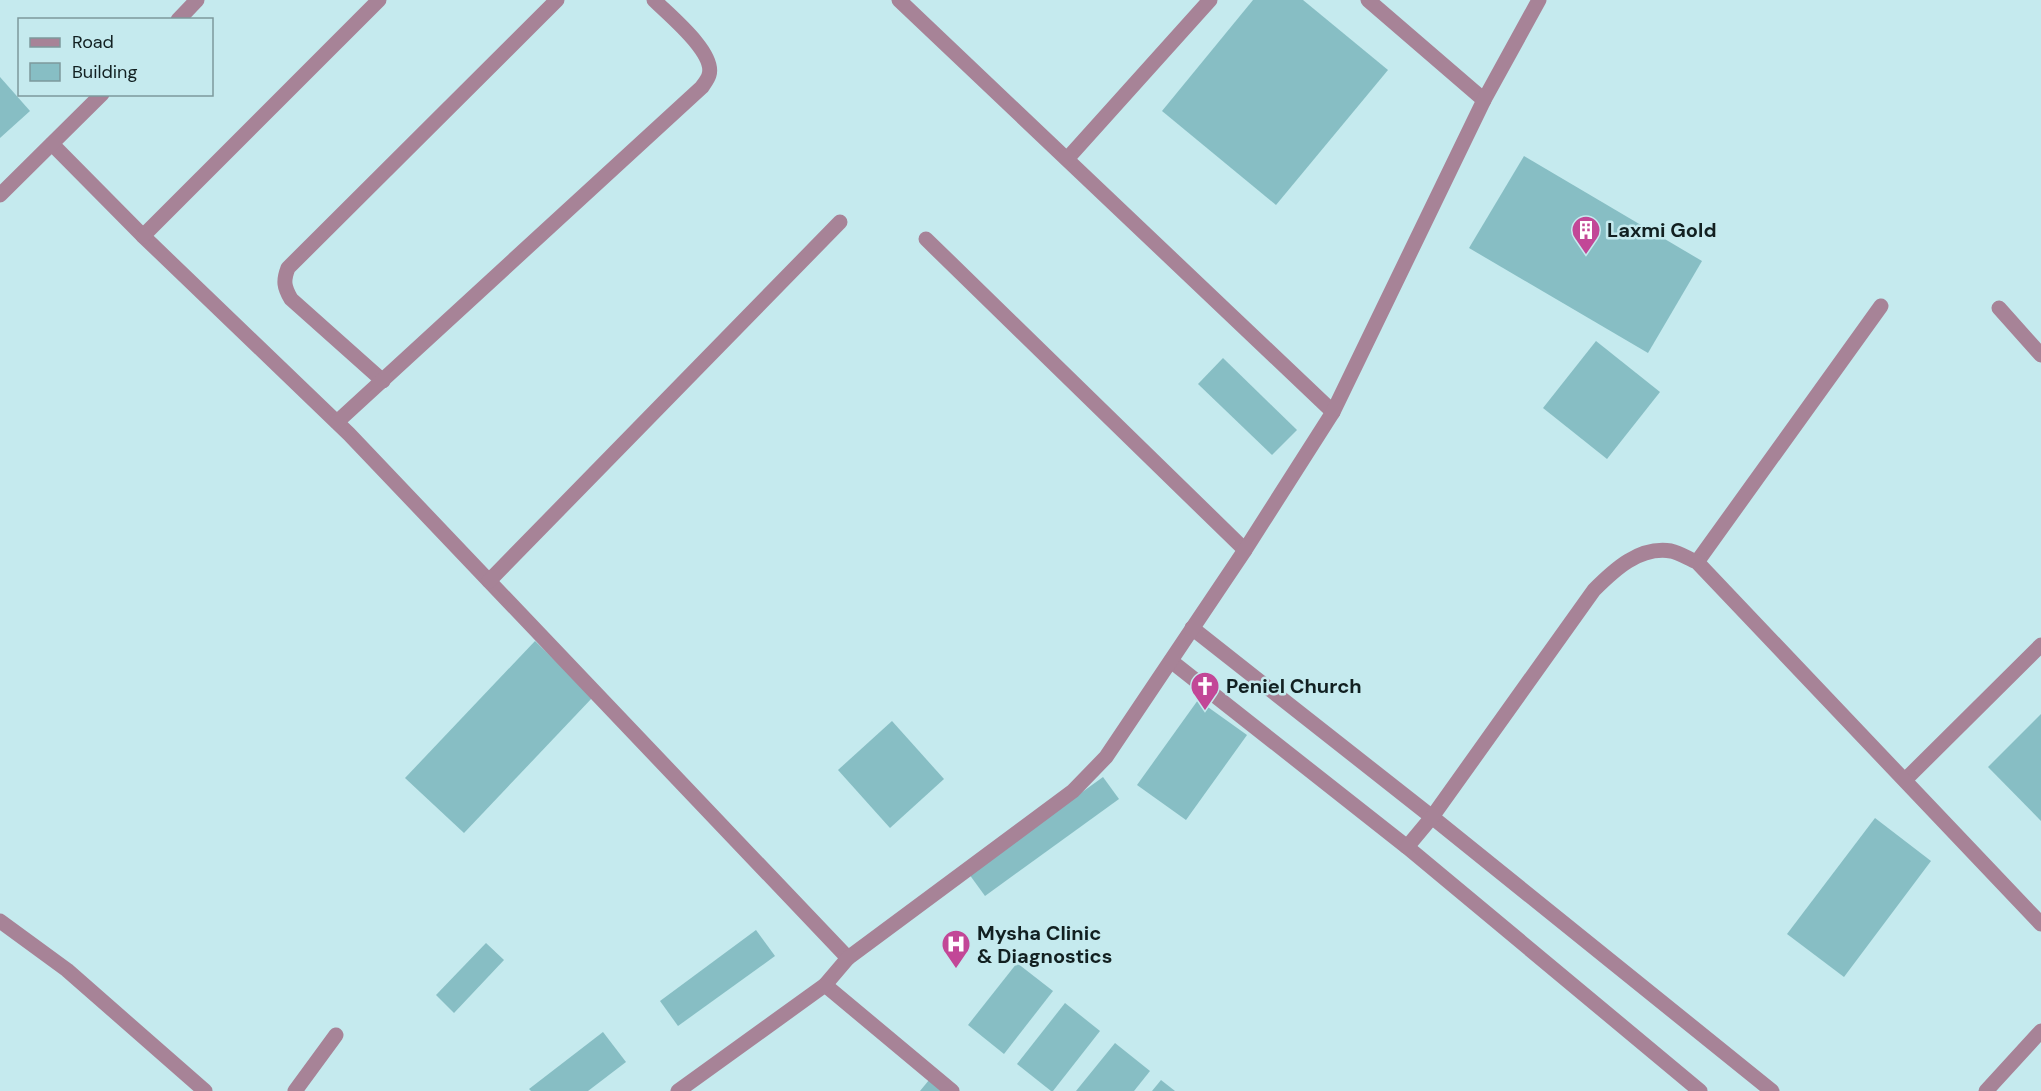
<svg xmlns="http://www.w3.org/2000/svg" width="2041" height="1091" font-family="'DM Sans',sans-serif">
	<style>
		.building { fill: #87bec4 }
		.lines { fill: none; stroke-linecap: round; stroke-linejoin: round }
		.minor { stroke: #a78397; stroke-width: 15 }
		.labels { text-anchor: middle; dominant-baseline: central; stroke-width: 5; stroke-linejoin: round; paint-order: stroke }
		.poi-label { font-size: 20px; font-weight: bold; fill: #122021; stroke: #c5eaee; text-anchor: start }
	</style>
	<rect width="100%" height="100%" fill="#c5eaee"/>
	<g class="building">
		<polygon points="1253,0 1303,0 1388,70 1276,205 1162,111"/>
		<polygon points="0,77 30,111 0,138"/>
		<polygon points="1524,156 1702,261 1648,353 1469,248"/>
		<polygon points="1596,341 1660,392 1607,459 1543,408"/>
		<polygon points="1223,358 1297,430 1272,455 1198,384"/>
		<polygon points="535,641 593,697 464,833 405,778"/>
		<polygon points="1198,700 1247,735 1186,820 1137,785"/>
		<polygon points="2041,714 2041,821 1988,767"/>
		<polygon points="892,721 944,779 890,828 838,770"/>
		<polygon points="1103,777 1119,799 985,896 969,874"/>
		<polygon points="1875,818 1931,861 1844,977 1787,934"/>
		<polygon points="756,930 775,956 678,1026 660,1001"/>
		<polygon points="486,943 504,960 454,1013 436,995"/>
		<polygon points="1017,963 1053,991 1004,1054 968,1025"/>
		<polygon points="1065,1003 1100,1031 1053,1091 1051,1091 1017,1064"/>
		<polygon points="603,1032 626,1062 588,1091 531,1091 529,1089"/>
		<polygon points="1115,1043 1150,1071 1134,1091 1076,1091"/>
		<polygon points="929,1080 943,1091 920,1091"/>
		<polygon points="1161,1080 1175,1091 1152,1091"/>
	</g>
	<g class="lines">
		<g class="minor">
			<polyline points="899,0 1333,412"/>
			<polyline points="1368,0 1484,100"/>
			<polyline points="178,20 197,0"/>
			<polyline points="52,144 143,236 349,434 848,958"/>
			<polyline points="1067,159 1210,0"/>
			<polyline points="0,195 102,94"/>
			<polyline points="143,236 379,0"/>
			<polyline points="926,239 1245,550"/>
			<polyline points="1999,308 2041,355"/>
			<path d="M383,381l-92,-82c-7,-12 -8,-18 -3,-31l269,-268"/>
			<path d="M337,422l365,-335c2,-3 6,-8 7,-12 7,-22 -40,-60 -55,-75"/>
			<polyline points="1697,562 1881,306"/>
			<polyline points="489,581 840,222"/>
			<polyline points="1192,628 1432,817 1772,1091"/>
			<polyline points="1171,661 1407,847 1700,1091"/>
			<polyline points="1905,780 2041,645"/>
			<path d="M1407,847l25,-30 162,-227c20,-20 45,-44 77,-39 9,2 18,8 26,11l344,362"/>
			<polyline points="0,921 67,970 205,1091"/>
			<polyline points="825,985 952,1091"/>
			<polyline points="295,1091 336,1035"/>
			<polyline points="678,1091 825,985 848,958 1073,791 1106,757 1245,550 1333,412 1484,100 1539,0"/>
			<polyline points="1986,1091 2041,1031"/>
		</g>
	</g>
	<defs>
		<g id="building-pin" transform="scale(1.5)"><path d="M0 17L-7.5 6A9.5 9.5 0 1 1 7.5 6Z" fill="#c24797" stroke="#c5eaee"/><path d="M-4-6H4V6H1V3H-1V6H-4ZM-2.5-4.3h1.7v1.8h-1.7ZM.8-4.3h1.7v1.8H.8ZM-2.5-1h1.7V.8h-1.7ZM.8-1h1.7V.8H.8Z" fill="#fff"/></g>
		<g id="church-pin" transform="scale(1.5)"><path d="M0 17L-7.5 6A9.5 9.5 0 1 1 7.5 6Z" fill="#c24797" stroke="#c5eaee"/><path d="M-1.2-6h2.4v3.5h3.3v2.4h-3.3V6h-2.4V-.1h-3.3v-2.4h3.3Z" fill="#fff"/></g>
		<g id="hospital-pin" transform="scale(1.5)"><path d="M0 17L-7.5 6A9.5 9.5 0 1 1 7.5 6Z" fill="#c24797" stroke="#c5eaee"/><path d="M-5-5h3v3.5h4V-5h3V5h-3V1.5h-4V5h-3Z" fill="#fff"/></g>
	</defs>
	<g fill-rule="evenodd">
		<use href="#building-pin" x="1586" y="230"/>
		<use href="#church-pin" x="1205" y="686"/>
		<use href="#hospital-pin" x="956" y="944"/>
	</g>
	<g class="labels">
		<g class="poi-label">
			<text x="1607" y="230">Laxmi Gold</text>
			<text x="1226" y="686">Peniel Church</text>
			<text x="977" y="933">Mysha Clinic<tspan x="977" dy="23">&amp; Diagnostics</tspan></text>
		</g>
	</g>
	<rect x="18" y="18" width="195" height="78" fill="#c5eaee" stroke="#7d999c" stroke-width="1.5"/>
	<rect x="30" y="38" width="30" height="9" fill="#a78397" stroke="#7d999c" stroke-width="1.5"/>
	<text x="72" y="48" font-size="18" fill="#122021">Road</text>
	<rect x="30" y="63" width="30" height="18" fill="#87bec4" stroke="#7d999c" stroke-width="1.5"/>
	<text x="72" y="78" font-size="18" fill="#122021">Building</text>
</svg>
